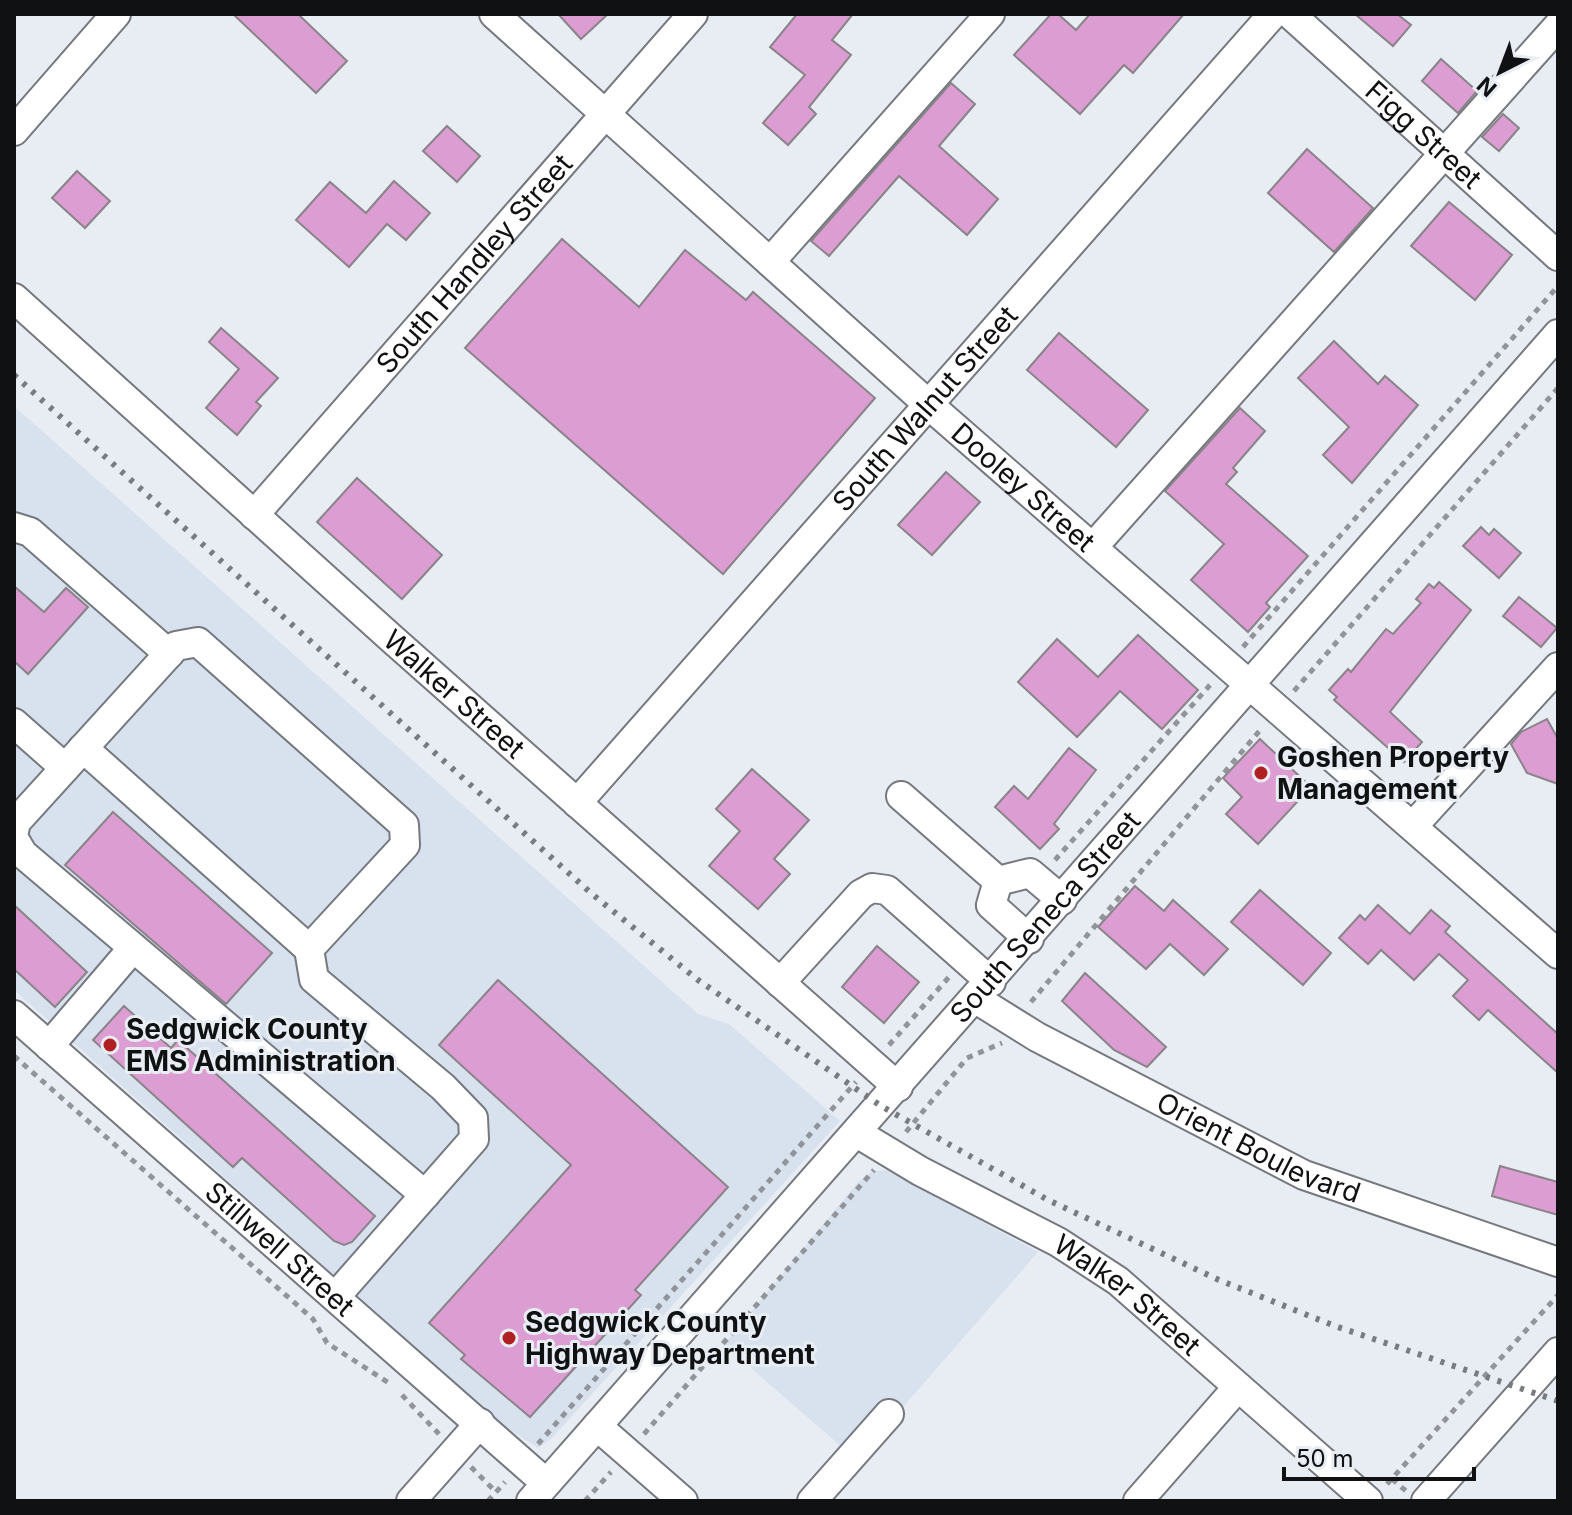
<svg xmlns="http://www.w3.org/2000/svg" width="1572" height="1515" font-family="Inter,sans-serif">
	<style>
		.built { fill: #d8e1ee }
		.building { fill: #dc9dd2; stroke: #8a8489; stroke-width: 2 }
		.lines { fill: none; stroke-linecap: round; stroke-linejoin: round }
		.minor-casing { stroke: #75797f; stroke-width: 32 }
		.path { stroke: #919499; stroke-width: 5; stroke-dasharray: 6 6; stroke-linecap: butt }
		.minor { stroke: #fff; stroke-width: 28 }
		.rail { stroke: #787b7f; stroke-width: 6; stroke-dasharray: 4 8; stroke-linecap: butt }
		.poi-dot { fill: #b01f21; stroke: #e8ecf3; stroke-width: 3 }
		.labels { text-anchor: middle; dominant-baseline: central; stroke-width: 6; stroke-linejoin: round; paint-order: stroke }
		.street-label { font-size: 28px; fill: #101113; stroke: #e8ecf3 }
		.poi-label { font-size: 28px; font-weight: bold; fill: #101113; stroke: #e8ecf3; text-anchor: start }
	</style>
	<rect width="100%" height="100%" fill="#e8ecf3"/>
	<g class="built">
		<polygon points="14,406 698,1014 729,1024 840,1121 552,1438 538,1448 504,1426 14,990"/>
		<polygon points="887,1170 1038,1252 857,1460 724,1345 858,1182 873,1171"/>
	</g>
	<g class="building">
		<polygon points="233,14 298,14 347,61 316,93"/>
		<polygon points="558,14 608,14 581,39"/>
		<polygon points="797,14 853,14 832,40 851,55 809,107 816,114 788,145 763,123 805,75 770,47"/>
		<polygon points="1051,14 1058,14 1076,30 1090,14 1184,14 1133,73 1124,65 1080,114 1014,55"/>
		<polygon points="1355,14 1397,14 1411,25 1393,46"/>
		<polygon points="1441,59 1477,91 1458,113 1422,81"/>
		<polygon points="951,83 975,104 939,146 998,199 967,235 899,176 829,256 811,241"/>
		<polygon points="1503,114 1519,128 1499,151 1482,137"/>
		<polygon points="447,126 480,156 457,182 423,151"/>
		<polygon points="1307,149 1373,208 1334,252 1268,193"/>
		<polygon points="77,171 110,201 85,228 52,198"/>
		<polygon points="394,181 430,213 406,240 387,224 349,267 296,220 330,182 366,213"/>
		<polygon points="1449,202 1512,255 1475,300 1411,246"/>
		<polygon points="562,239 639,307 685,250 746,300 753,292 875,398 723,574 465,348"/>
		<polygon points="221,328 278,378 256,402 261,406 237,435 206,408 239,369 209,342"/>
		<polygon points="1059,333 1148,410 1116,447 1027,370"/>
		<polygon points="1334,341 1378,384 1385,376 1418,405 1352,483 1323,455 1349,427 1298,378"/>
		<polygon points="1240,408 1265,431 1233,468 1237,472 1226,484 1308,556 1266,603 1270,607 1248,632 1191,580 1224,544 1165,491"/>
		<polygon points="946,472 980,502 932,555 898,525"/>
		<polygon points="357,478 442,555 402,599 317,522"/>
		<polygon points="1481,527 1489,535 1494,529 1521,553 1499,578 1463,546"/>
		<polygon points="1439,582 1471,610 1390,712 1422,742 1404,762 1334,700 1337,697 1329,690 1348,669 1351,672 1386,629 1393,634 1421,603 1416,599 1429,584 1434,588"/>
		<polygon points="14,586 44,612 66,588 88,607 28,674 14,661"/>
		<polygon points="1519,597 1557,628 1541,647 1503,616"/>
		<polygon points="1138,635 1198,690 1162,729 1120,691 1077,737 1018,682 1057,639 1098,677"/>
		<polygon points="1547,719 1558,739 1558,784 1527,773 1511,744 1521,732"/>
		<polygon points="1260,739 1311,787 1258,844 1226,814 1242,797 1223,778"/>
		<polygon points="1069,748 1096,770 1054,824 1059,829 1040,849 995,807 1014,786 1028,799"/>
		<polygon points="752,769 809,820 774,859 790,874 758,909 709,866 740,831 716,809"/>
		<polygon points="113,812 272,953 226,1004 65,865"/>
		<polygon points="1135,886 1164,911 1173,900 1228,949 1204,975 1170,944 1146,969 1098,927"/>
		<polygon points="1260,890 1331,953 1303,985 1231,922"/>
		<polygon points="14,905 87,972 55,1007 14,969"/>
		<polygon points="1378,905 1410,934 1431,910 1450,926 1445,932 1558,1034 1558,1073 1488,1010 1479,1020 1453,996 1468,980 1439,954 1414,980 1381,950 1368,964 1339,938 1360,915 1365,920"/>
		<polygon points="877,946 919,982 884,1023 842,987"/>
		<polygon points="1085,973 1166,1047 1147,1067 1114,1050 1062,1001"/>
		<polygon points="498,980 728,1187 635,1290 641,1295 530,1417 461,1359 465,1355 429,1323 571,1165 439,1045"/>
		<polygon points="124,1006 171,1048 178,1040 375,1216 352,1242 344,1245 334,1241 242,1158 233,1167 93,1040"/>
		<polygon points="1500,1166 1558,1182 1558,1215 1492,1196"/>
	</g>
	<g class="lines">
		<g class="minor-casing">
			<g id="minor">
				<path id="s1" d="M494,14l435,391 629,549"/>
				<path id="s2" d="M1290,14l268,242"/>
				<polyline points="14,131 116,14"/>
				<polyline points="770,262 990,14"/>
				<path id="s3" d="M14,298l377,340 507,449"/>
				<path id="s4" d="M254,515l439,-501"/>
				<polyline points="14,527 30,532 169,654"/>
				<polyline points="1093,547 1558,26"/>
				<polyline points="14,723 65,768"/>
				<polyline points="83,748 309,949"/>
				<polyline points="901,796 998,881 991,905 1029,939"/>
				<path id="s5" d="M577,803l696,-789"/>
				<polyline points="1413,826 1558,667"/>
				<polyline points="14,831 16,822 176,646 198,642 404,825 405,845 309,949 314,979 443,1087 473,1118 474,1139 336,1296"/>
				<polyline points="14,839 23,854 425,1195"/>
				<polyline points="998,881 1030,873 1062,900"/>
				<polyline points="780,983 861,894 872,888 887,890 991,982"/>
				<path id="s6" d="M976,999l61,38 267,138 254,87"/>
				<path id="s7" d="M14,1015l532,468"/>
				<polyline points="49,1046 133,948"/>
				<path id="s8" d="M857,1133l63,38 138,71 60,39 250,220"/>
				<polyline points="597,1426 683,1501"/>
				<polyline points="411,1501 480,1423"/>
				<path id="s9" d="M531,1501l1027,-1167"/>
				<polyline points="812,1501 889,1414"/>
				<polyline points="1138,1501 1238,1387"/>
				<polyline points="1426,1501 1558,1352"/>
			</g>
		</g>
		<g class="path">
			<polyline points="1243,647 1558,286"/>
			<polyline points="1294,691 1558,388"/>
			<polyline points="1055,860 1210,685"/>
			<polyline points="1031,1002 1261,729"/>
			<polyline points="889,1045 949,977"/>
			<polyline points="14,1056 313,1319 327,1343 389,1383"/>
			<polyline points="906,1132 967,1058 1002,1043"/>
			<polyline points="402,1395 439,1434"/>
			<polyline points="644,1434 874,1170"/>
			<polyline points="538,1444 856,1082"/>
			<polyline points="471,1467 496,1492"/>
			<polyline points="1392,1479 1406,1491"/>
			<polyline points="1387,1484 1558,1295"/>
			<polyline points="488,1501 505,1482"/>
			<polyline points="585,1501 611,1472"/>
		</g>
		<use href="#minor" class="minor"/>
		<polyline class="rail" points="14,375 592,894 698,980 881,1106 1048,1200 1219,1280 1335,1326 1558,1401"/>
	</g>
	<g class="poi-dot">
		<circle cx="1261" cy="773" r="8"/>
		<circle cx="110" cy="1045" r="8"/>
		<circle cx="509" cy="1338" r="8"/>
	</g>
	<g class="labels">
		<g class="street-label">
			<text stroke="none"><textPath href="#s2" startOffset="180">Figg Street</textPath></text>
			<text stroke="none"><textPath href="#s4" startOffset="334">South Handley Street</textPath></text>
			<text stroke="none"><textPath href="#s5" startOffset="526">South Walnut Street</textPath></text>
			<text stroke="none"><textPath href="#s1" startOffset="710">Dooley Street</textPath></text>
			<text stroke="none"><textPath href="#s3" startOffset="592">Walker Street</textPath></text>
			<text stroke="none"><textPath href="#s9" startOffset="778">South Seneca Street</textPath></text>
			<text stroke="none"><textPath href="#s6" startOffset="320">Orient Boulevard</textPath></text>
			<text stroke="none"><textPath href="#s7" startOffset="354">Stillwell Street</textPath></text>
			<text stroke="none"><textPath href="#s8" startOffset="316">Walker Street</textPath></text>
		</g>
		<g class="poi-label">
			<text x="1277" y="757">Goshen Property<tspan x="1277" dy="32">Management</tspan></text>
			<text x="126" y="1029">Sedgwick County<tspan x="126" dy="32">EMS Administration</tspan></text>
			<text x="525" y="1322">Sedgwick County<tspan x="525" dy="32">Highway Department</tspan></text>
		</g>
	</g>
	<rect width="1572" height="1515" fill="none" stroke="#101113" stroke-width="32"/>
	<g transform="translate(1500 72) rotate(222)" stroke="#e8ecf3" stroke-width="6" paint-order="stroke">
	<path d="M0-6L14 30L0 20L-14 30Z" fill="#101113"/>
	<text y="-12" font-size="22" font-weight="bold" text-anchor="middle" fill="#101113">N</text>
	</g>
	<path d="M1284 1467v12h190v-12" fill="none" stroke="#101113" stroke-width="4"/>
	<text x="1296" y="1467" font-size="24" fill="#101113" stroke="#e8ecf3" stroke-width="6" paint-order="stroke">50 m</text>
</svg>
